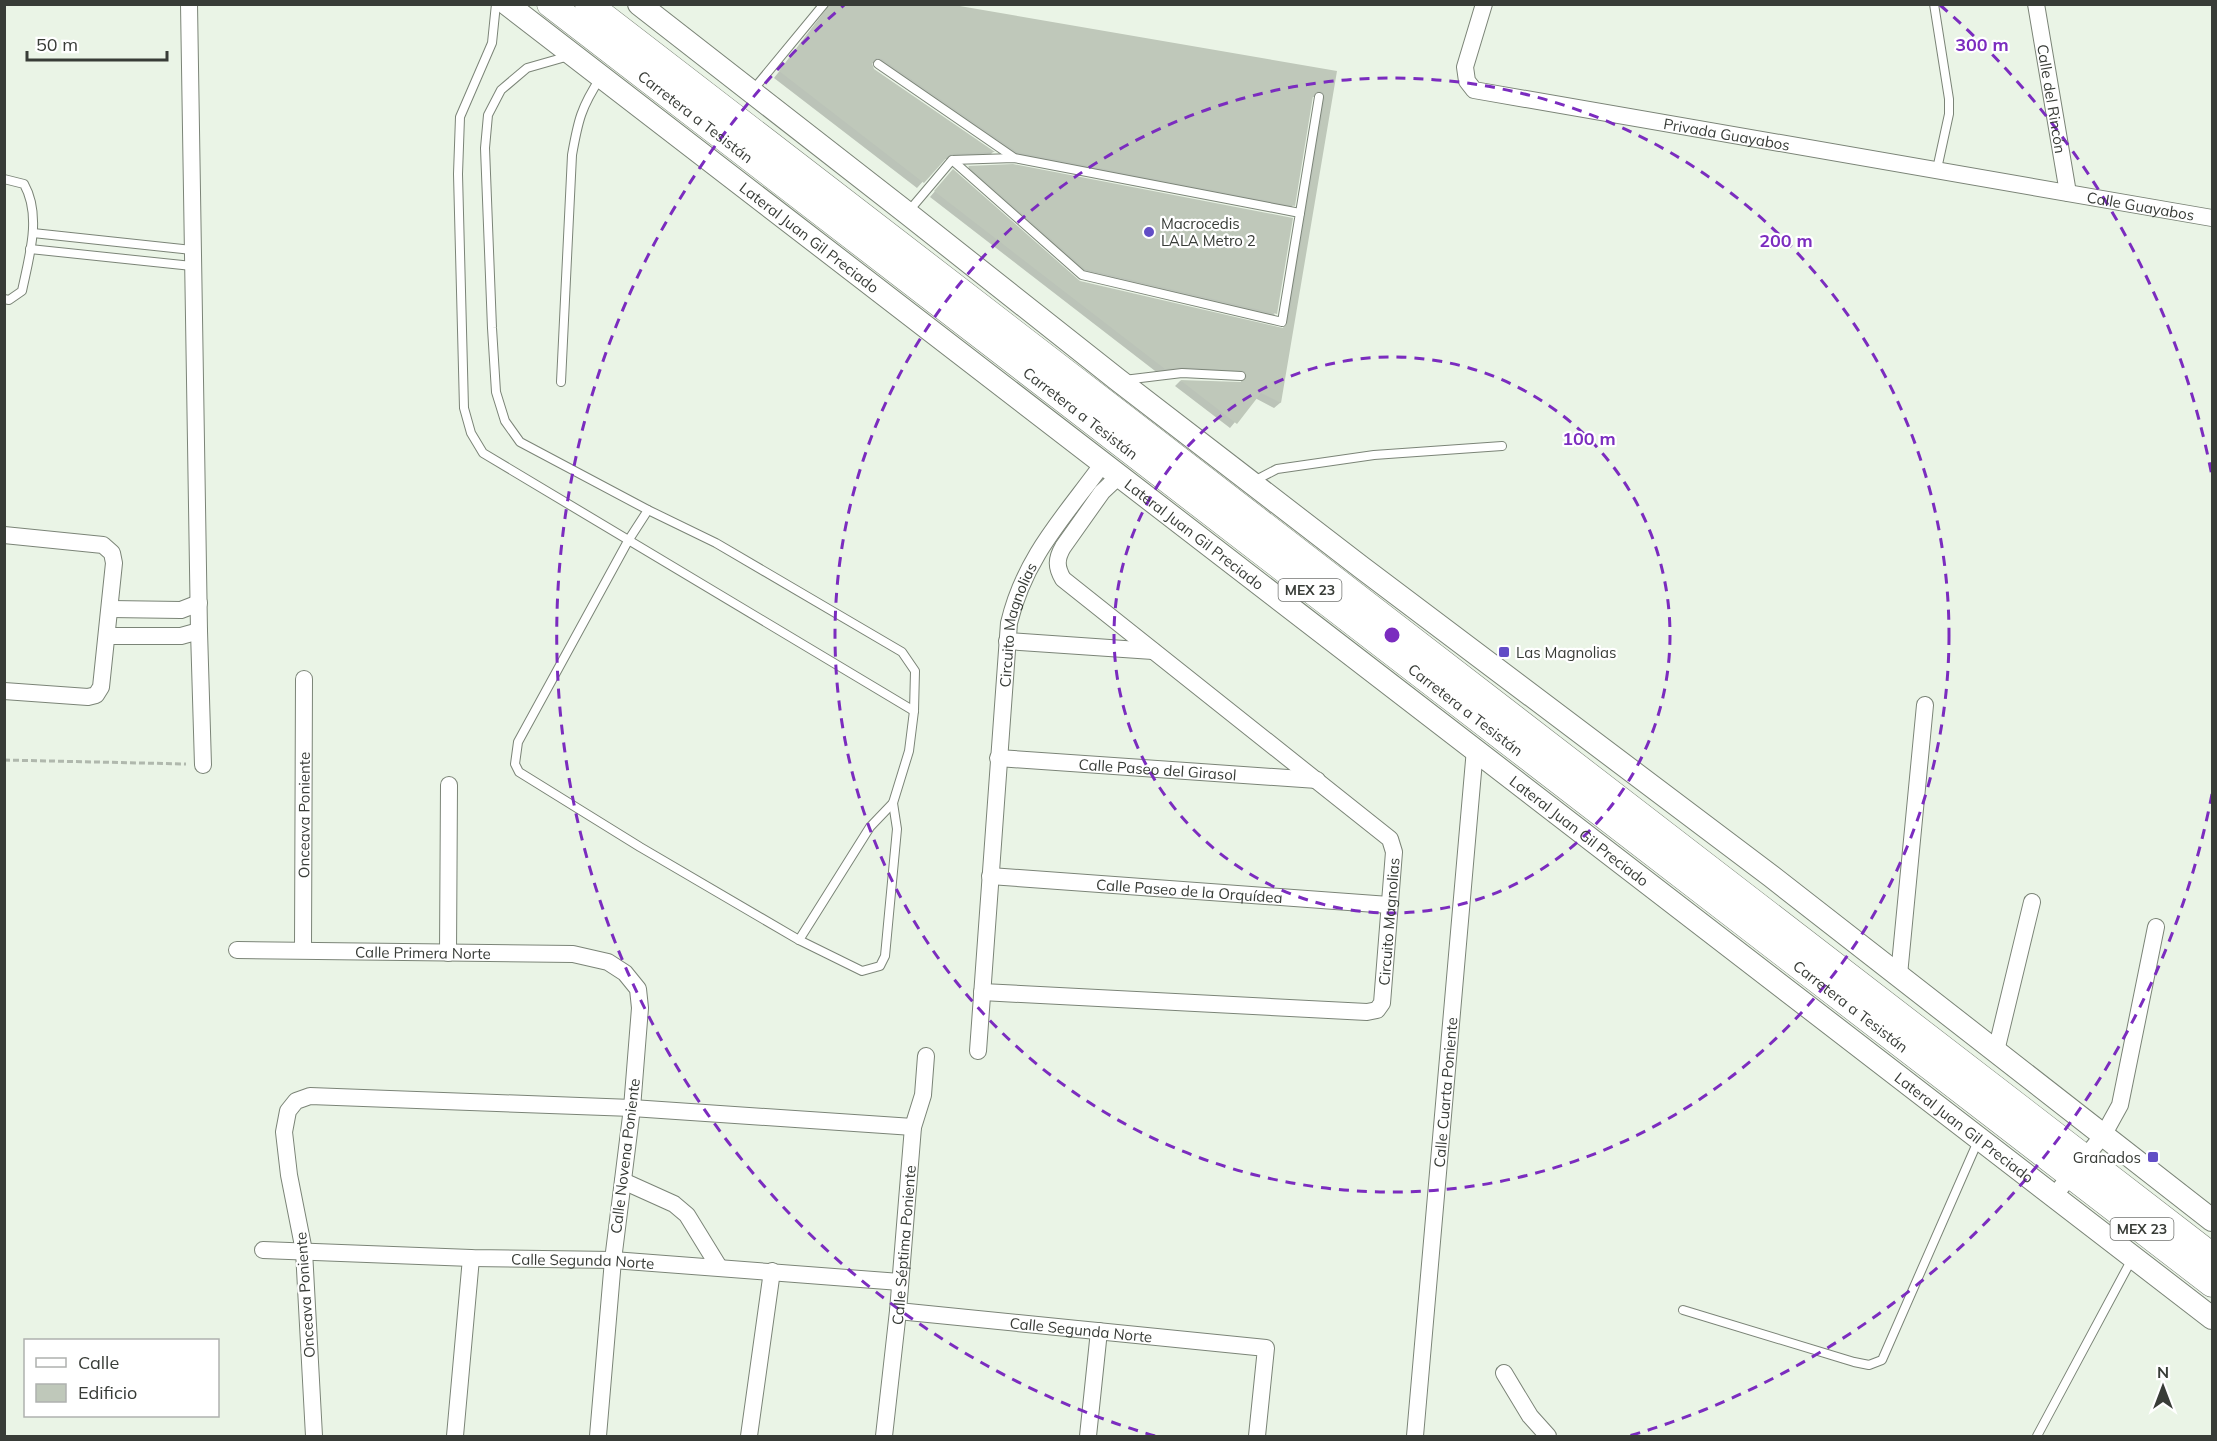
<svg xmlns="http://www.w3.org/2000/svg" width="2217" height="1441" font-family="Mulish,sans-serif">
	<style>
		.shadow { fill: #0003 }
		.building { fill: #bfc8ba }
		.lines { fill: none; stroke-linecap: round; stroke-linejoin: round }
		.lane-casing { stroke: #7b8477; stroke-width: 10 }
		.street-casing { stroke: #7b8477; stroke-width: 18 }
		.secondary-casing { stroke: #7b8477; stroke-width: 24 }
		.primary-casing { stroke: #7b8477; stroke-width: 27 }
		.path { stroke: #b0b8ad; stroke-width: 3; stroke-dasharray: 6 3; stroke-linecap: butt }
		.lane { stroke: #fff; stroke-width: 8 }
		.street { stroke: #fff; stroke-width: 16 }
		.secondary { stroke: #fff; stroke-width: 22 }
		.primary { stroke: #fff; stroke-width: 26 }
		.ring { fill: none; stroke: #7b2cbf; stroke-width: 3; stroke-dasharray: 10 8 }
		.poi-dot { fill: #624dc6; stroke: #fff; stroke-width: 2 }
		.labels { text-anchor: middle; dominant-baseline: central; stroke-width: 4.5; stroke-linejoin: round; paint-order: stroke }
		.shield { fill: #fff; stroke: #747673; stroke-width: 1.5 }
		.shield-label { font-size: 14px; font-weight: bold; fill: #383c37 }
		.street-label { font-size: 15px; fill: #383c37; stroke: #fff }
		.poi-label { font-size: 15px; fill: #383c37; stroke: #fff; text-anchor: start }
		.centre { fill: #7b2cbf; stroke: #fff; stroke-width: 3 }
		.ring-label { font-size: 18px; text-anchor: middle; font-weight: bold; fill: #7b2cbf; stroke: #fff; stroke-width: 4.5; stroke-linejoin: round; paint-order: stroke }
	</style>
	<rect width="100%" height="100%" fill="#eaf4e6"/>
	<g class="shadow">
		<polygon points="829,4 937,4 1335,72 1280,403 1274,408 1255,398 1230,428 1175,386 1180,381 1242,384 1239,376 1159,374 930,197 947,177 1079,282 1283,330 1320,105 1317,97 1311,97 1293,205 1288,211 1011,157 875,64 870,63 873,70 993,152 987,158 943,159 917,188 774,78 824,15"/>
		<polygon points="1013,166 1275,314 1270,319 1079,275 964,173 969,167"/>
	</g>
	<g class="building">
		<polygon points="830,4 948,4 1337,71 1281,403 1261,393 1237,424 1180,380 1241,382 1247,377 1245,371 1182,367 1165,369 934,191 953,169 1080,281 1283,328 1288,323 1325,98 1323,92 1317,91 1313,96 1295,206 1017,152 882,59 876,58 872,63 874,69 995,152 950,154 924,183 779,71"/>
		<polygon points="1013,164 1293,218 1277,314 1085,269 968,166"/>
	</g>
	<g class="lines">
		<g class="lane-casing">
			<g id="lane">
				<polyline points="496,4 492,43 460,117 458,174 464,408 471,433 483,453 914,711"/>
				<polyline points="1934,4 1949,99 1949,114 1937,169"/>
				<polyline points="569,56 527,68 501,90 488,115 485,148 492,328 496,392 505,421 520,442 648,510 716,543 902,652 915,671 914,711 909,751 893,803 870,827 799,940"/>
				<polyline points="878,64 1013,157"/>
				<polyline points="753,90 824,4"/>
				<path d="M4,179l20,5c18,32 5,73 -2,107l-13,9 -5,-1"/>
				<polyline points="908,212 952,160 1014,158 1300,213 1282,322 1082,275 952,160"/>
				<polyline points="1300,213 1319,97"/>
				<polyline points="33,233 192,250"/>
				<polyline points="30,249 192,266"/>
				<polyline points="1124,380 1182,373 1241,376"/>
				<path d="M561,382l11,-227c6,-34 9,-48 29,-78"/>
				<polyline points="1254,481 1277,469 1374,455 1502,446"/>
				<polyline points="648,510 628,541 518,742 515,764 519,772 640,847 799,940 862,971 880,966 885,956 897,829 893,803"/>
				<polyline points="1683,1310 1854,1362 1869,1365 1882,1360 1978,1141"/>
				<polyline points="2037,1436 2133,1257"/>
			</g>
		</g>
		<g class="street-casing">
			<g id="street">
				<polyline points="189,4 199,631 203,765"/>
				<path id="s1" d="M1484,4l-19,63 2,14 7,9 738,128"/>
				<path id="s2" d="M2036,4l32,189"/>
				<polyline points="4,535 103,545 112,553 114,563 101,687 96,695 88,697 4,691"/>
				<polyline points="111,609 181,610 199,603"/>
				<polyline points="108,636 181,636 199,631"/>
				<polyline points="1007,641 1153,651"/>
				<path id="s3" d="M998,758l319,22"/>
				<path id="s4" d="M990,876l399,29"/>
				<path id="s5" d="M237,950l336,4 35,8 17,11 13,16 2,19 -8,100 -19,152 -15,176"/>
				<path id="s6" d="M303,950l1,-271"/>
				<polyline points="448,953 449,785"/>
				<polyline points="1899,975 1925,705"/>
				<path id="s7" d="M982,992l385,20 10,-2 5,-7 12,-151 -4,-13 -327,-260c-7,-12 -7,-20 0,-32l39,-55 18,-17"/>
				<path id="s8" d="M978,1051l31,-428c16,-67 56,-107 95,-161"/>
				<polyline points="1996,1051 2032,902"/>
				<polyline points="623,1181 674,1204 687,1215 719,1267"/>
				<polyline points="2054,1196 2104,1134 2120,1105 2156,927"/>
				<path id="s9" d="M263,1250l208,8 142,2 287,22"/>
				<path id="s10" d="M898,1311l368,37 -9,88"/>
				<polyline points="1504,1373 1530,1416 1548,1436"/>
				<polyline points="314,1436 304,1251 289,1175 284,1132 288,1111 296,1101 310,1096 632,1108 913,1127"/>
				<polyline points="455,1436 471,1258"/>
				<polyline points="749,1436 772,1271"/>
				<path id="s11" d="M884,1436l14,-125 15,-184 10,-32 3,-39"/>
				<polyline points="1088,1436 1099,1331"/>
				<path id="s12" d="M1415,1436l60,-687"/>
			</g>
		</g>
		<g class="secondary-casing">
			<g id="secondary">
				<path id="s13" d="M507,4l1705,1314"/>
				<polyline points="639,4 907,213 1118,380 1361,567 1771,876 2212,1220"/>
			</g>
		</g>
		<g class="primary-casing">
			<g id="primary">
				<path id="s14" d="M550,4l1662,1280"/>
				<polyline points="588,4 2212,1256"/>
			</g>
		</g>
		<polyline class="path" points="4,760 186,764"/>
		<use href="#lane" class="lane"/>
		<use href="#street" class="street"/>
		<use href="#secondary" class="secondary"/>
		<use href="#primary" class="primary"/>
	</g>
	<g class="ring">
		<circle cx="1392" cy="635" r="278"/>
		<circle cx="1392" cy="635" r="557"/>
		<path d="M2212 794A835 835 0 0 1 1629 1436M1155 1436A835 835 0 0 1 844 5M1940 5A835 835 0 0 1 2212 476"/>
	</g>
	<g class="poi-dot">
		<circle cx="1149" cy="232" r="6"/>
		<rect x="1498" y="646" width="12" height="12" rx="3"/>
		<rect x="2147" y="1151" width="12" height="12" rx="3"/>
	</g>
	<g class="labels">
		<g class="shield">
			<rect x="1278.5" y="579" width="63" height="22" rx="4.5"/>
			<rect x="2110.5" y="1218" width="63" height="22" rx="4.5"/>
		</g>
		<g class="shield-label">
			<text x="1310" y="590">MEX 23</text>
			<text x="2142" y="1229">MEX 23</text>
		</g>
		<g class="street-label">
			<text stroke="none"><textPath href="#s2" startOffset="96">Calle del Rincón</textPath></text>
			<text stroke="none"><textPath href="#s14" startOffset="184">Carretera a Tesistán</textPath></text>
			<text stroke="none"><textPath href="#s1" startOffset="348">Privada Guayabos</textPath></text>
			<text stroke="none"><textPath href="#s1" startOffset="768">Calle Guayabos</textPath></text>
			<text stroke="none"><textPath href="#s13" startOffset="382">Lateral Juan Gil Preciado</textPath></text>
			<text stroke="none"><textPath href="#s14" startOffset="670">Carretera a Tesistán</textPath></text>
			<text stroke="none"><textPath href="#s13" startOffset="868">Lateral Juan Gil Preciado</textPath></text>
			<text stroke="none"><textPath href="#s8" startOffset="429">Circuito Magnolias</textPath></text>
			<text stroke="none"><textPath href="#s14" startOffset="1156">Carretera a Tesistán</textPath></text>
			<text stroke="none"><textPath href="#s3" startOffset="160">Calle Paseo del Girasol</textPath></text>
			<text stroke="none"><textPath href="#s6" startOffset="135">Onceava Poniente</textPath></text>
			<text stroke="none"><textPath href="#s13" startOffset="1354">Lateral Juan Gil Preciado</textPath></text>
			<text stroke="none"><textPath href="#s4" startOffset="200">Calle Paseo de la Orquídea</textPath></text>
			<text stroke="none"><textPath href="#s7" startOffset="486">Circuito Magnolias</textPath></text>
			<text stroke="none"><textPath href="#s5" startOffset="186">Calle Primera Norte</textPath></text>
			<text stroke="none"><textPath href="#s14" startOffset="1642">Carretera a Tesistán</textPath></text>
			<text stroke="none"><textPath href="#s12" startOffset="345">Calle Cuarta Poniente</textPath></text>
			<text stroke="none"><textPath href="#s13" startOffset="1840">Lateral Juan Gil Preciado</textPath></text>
			<text transform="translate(625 1156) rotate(-83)">Calle Novena Poniente</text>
			<text stroke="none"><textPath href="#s11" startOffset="192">Calle Séptima Poniente</textPath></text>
			<text stroke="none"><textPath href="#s9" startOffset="320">Calle Segunda Norte</textPath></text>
			<text transform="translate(305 1295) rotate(-94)">Onceava Poniente</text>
			<text stroke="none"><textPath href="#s10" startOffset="184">Calle Segunda Norte</textPath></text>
		</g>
		<g class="poi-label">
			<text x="1161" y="223">Macrocedis<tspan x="1161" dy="17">LALA Metro 2</tspan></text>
			<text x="1516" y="652">Las Magnolias</text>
			<text x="2141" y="1157" text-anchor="end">Granados</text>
		</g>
	</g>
	<circle cx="1392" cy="635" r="9" class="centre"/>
	<g class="ring-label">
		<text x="1982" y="51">300 m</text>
		<text x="1786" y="247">200 m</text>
		<text x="1589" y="445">100 m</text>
	</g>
	<rect width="2217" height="1441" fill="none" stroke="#383c37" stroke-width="12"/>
	<rect x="24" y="1339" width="195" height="78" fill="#ffffff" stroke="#afb1af" stroke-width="1.5"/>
	<rect x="36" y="1358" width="30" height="9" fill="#ffffff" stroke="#afb1af" stroke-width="1.5"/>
	<text x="78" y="1369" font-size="18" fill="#383c37">Calle</text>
	<rect x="36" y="1384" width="30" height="18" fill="#bfc8ba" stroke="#afb1af" stroke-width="1.5"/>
	<text x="78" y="1399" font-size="18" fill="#383c37">Edificio</text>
	<g transform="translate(2163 1387)" stroke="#ffffff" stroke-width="4.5" paint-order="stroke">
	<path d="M0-4.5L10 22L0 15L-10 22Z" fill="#383c37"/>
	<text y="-9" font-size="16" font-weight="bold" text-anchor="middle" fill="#383c37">N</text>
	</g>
	<path d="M27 51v9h140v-9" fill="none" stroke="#383c37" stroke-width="3"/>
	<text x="36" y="51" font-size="18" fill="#383c37" stroke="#ffffff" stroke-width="4.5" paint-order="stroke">50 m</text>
</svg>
